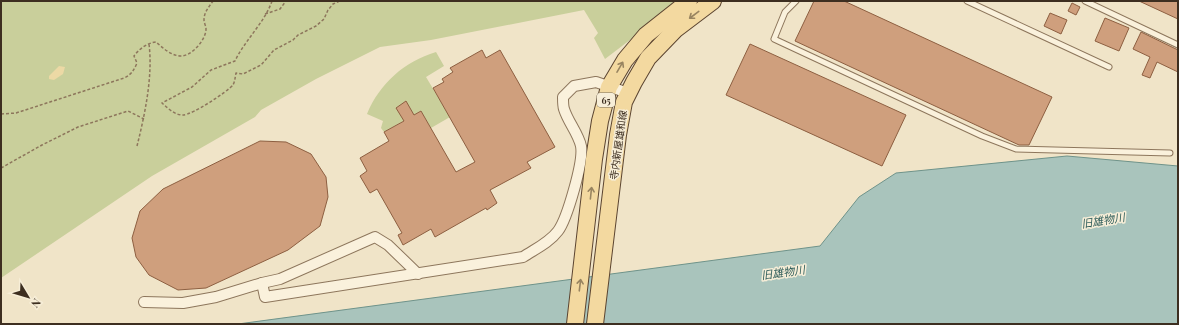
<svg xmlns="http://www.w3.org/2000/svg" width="1179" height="325" font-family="'Playfair Display','Noto Sans JP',serif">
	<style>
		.green { fill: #c9cf9b }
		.sand { fill: #ecd9a5 }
		.water { fill: #a9c4bc; stroke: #6f938a }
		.building { fill: #cf9f7d; stroke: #8d5f41 }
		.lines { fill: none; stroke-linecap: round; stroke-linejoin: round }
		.lane-casing { stroke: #8d765c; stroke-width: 7 }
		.street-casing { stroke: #8d765c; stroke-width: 12 }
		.primary-casing { stroke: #5b4430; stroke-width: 18 }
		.path { stroke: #8d765c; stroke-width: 1.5; stroke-dasharray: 3 2; stroke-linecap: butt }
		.lane { stroke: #faf1dc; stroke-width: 5 }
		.street { stroke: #faf1dc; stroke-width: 10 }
		.primary { stroke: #f3d9a0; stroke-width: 16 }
		.oneway { stroke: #988460 }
		.labels { text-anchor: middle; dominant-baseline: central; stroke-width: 3; stroke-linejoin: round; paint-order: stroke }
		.shield { fill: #f7eed8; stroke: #756857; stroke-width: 1 }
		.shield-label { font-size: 9px; font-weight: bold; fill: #3d2e20 }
		.street-label { font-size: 10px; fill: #3d2e20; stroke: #f7eed8 }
		.water-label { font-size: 11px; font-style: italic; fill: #2f5d5a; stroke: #f7eed8 }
	</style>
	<rect width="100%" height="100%" fill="#f0e4c8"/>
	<g class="green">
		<polygon points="1,1 681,1 605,59 594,38 598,33 584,10 431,40 380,47 316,79 261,110 255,117 152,176 1,278"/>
		<path d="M436,52l8,14 -18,11 24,40 -19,11 -10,-17 -37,21 -3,-4 2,-7 -16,-7c13,-31 37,-52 69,-62z"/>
	</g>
	<polygon class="sand" points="59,66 65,67 63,74 54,80 49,79 49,76"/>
	<polygon class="water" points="1067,156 1178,166 1178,324 238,324 820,246 859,197 896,173"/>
	<g class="building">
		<polygon points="814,1 844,1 1052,97 1029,145 1019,145 795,41"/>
		<polygon points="1139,1 1178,1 1178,19"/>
		<polygon points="1072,3 1080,7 1076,15 1068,11"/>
		<polygon points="1050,13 1067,20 1061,34 1044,26"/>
		<polygon points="1105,18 1129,28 1119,51 1095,41"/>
		<polygon points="1141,32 1178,50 1178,72 1157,62 1150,78 1142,75 1150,57 1133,49"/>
		<polygon points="750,44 906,115 882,166 726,95"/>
		<polygon points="482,50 486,58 500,50 555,147 527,162 531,168 490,190 497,203 487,210 486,208 435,237 431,229 403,245 398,235 402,233 377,189 370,193 360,176 367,171 360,158 389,141 384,132 404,121 396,108 406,101 414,115 421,111 456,172 475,162 433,88 444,82 442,79 453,72 450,68"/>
		<polygon points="260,141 286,142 311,154 326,177 328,197 320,226 288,250 206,288 178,290 149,275 136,257 132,238 140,211 163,189"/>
	</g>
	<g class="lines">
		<g class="lane-casing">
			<g id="lane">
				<polyline points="796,1 785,12 774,39 982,136 1016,149 1170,153"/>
				<polyline points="967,1 1109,67"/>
				<polyline points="1085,1 1178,45"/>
			</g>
		</g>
		<g class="street-casing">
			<g id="street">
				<polyline points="262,283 280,279 375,237 388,245 418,274"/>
				<path d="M144,302l39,1 33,-6 46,-14 3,14 258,-40c12,-8 26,-14 35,-26 9,-12 26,-70 23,-85 -3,-13 -13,-24 -17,-37 -1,-3 -1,-8 -1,-12l11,-11 22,-4 32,11"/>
			</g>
		</g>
		<g class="primary-casing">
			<g id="primary">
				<polyline points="575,324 594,159 600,121 609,87 625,60 646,35 689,1"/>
				<polyline points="595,324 618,135 624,102 634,82 648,58 676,29 713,1"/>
			</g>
		</g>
		<g class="path">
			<path d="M272,1c-7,21 -27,39 -37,60l-24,9 -19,17 -30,16c6,5 12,12 21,12 9,0 44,-23 50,-30 2,-4 2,-7 3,-12l7,1 18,-9 13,-15 19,-10 5,-5 18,-9 8,-7 4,-9 5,-6 7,-3"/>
			<polyline points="265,14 280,9 286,1"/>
			<path d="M1,114l15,-1 108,-35c7,-3 10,-8 13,-15l-3,-7c5,-7 13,-13 22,-14 7,6 14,13 24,14 11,1 26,-16 26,-27 0,-3 -2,-6 -2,-9 0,-8 5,-13 9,-19"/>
			<path d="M137,146c8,-32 16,-70 12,-102"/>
			<polyline points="1,168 42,145 78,127 128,111 144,119"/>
		</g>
		<use href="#lane" class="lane"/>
		<use href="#street" class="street"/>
		<use href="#primary" class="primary"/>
	</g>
	<defs><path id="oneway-shaft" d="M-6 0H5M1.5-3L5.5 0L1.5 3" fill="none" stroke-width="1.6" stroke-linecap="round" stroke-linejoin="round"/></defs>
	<g class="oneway">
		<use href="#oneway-shaft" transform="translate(694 15) rotate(143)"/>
		<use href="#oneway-shaft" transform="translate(620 67) rotate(-60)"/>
		<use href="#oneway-shaft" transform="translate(591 193) rotate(-84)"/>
		<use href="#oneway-shaft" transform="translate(580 285) rotate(-83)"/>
	</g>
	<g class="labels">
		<rect class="shield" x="597" y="93" width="18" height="14" rx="3"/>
		<g class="shield-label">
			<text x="606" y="100">65</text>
		</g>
		<g class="street-label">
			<text transform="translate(618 145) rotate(-82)">寺内新屋雄和線</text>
		</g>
		<g class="water-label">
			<text transform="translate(1103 220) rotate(-9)">旧雄物川</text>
			<text transform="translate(783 272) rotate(-8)">旧雄物川</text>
		</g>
	</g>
	<rect width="1179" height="325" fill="none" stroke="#3d2e20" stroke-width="4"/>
	<g transform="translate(28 297) rotate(128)" stroke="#f7eed8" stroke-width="3" paint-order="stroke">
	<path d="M0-3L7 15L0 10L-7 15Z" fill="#3d2e20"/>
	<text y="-6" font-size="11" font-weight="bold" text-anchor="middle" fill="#3d2e20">N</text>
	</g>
</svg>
